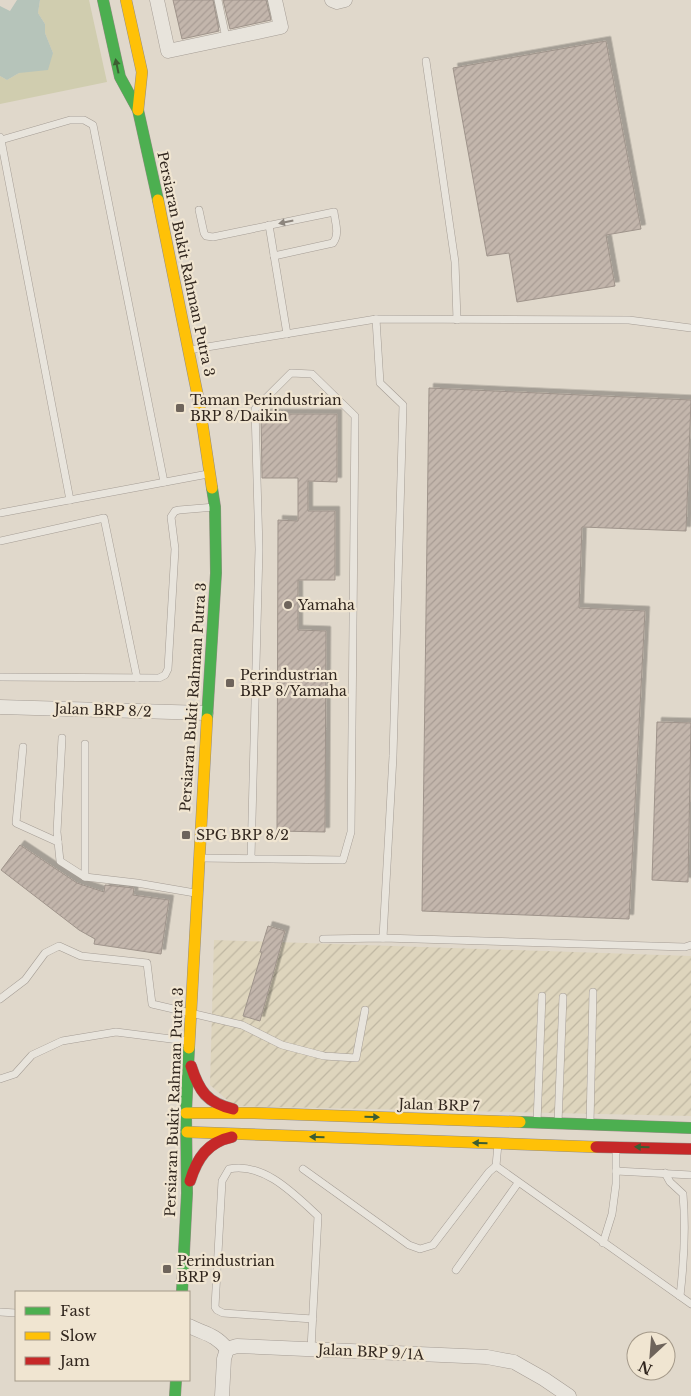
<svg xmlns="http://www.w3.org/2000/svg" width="691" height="1396" font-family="'Libre Baskerville',serif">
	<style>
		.farmland { fill: url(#farmland-furrows) }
		.park { fill: #d0cdaf }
		.water { fill: #b6c4ba }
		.building { fill: url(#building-hatch); stroke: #9f948b; filter: url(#shadow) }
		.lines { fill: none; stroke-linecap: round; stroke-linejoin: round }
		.lane-casing { stroke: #a59d95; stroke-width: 8 }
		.street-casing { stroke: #a59d95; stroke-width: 15 }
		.fast-casing { stroke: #958d84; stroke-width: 12 }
		.slow-casing { stroke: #958d84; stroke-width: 12 }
		.jam-casing { stroke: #958d84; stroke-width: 12 }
		.lane { stroke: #e8e4dc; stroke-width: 7 }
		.street { stroke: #e8e4dc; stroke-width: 14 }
		.fast { stroke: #4caf50; stroke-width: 11 }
		.slow { stroke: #ffc107; stroke-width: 11 }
		.jam { stroke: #c62828; stroke-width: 11 }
		.oneway { fill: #3c5d32 }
		.oneway2 { fill: #8c857d }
		.poi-dot { fill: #6e645b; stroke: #f0e5d1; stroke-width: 2 }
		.labels { text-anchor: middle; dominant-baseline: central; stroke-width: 4.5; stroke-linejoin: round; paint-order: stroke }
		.street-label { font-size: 14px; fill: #31261e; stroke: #f0e5d1 }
		.poi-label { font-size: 14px; fill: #31261e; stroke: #f0e5d1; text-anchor: start }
	</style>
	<defs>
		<pattern id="farmland-furrows" width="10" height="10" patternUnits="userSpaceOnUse" patternTransform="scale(1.25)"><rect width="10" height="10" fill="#ded5bd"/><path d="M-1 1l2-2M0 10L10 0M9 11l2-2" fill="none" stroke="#bfb7a2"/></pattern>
		<pattern id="building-hatch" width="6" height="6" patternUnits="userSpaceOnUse" patternTransform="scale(1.25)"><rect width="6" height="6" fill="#c3b6ac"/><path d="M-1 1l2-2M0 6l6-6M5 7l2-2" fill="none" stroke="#a89c94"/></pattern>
		<filter id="shadow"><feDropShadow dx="4.5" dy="-4.5" stdDeviation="0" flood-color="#0004"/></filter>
	</defs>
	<rect width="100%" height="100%" fill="#e0d8cb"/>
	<polygon class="farmland" points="214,940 691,956 691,1116 234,1106 210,1085"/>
	<polygon class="park" points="40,0 89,0 107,82 0,104 0,76 7,80 53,53 45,33 45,24 38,13"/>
	<polygon class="water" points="17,0 40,0 38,13 45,24 45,33 53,53 48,70 19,73 7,80 0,76 0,6 10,11"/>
	<g class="building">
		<polygon points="173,0 213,0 219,31 182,39"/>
		<polygon points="223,0 266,0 271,20 230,29"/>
		<polygon points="606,41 641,229 606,235 615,286 517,302 509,253 487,256 453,68"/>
		<polygon points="429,388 691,400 686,531 582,527 579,608 645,611 629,919 422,911"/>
		<polygon points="261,414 337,414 337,482 308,481 308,511 335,511 335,580 298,580 298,630 326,631 325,832 277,831 278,520 298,521 298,478 262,478"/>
		<polygon points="657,722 691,723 688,882 652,880"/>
		<polygon points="20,845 77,883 104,892 105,885 134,888 133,895 169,900 161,954 94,944 95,939 79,930 1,870"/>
		<polygon points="268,926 285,931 260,1021 243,1016 262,952 260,952"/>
	</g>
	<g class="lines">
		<g class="lane-casing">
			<g id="lane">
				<polyline points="218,0 226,38"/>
				<polyline points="426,61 455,262 457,320"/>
				<polyline points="0,137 1,140 70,120 84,120 93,125 164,482"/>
				<polyline points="1,140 70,500"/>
				<path d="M199,210l5,23 2,3 7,1 121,-25c1,10 6,22 -1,31l-59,13"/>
				<polyline points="269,225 287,334"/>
				<polyline points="376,319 380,383 403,405 393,756 383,938"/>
				<polyline points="189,350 376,319 629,320 691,328"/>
				<polyline points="0,513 208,474"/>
				<polyline points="0,541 104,518 137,678"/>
				<polyline points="0,677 159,678 165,675 168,669 175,549 171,517 175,511 179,510 215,507"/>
				<polyline points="62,738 57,832 60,861 85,877 137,883 195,893"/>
				<polyline points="23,747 16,823 58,842"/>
				<polyline points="200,858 343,860 351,832 355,416 312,374 291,373 255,409 259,549 251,858"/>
				<polyline points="85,877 85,744"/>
				<polyline points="323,939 383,938 685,947 691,945"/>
				<polyline points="0,999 25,980 45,953 59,946 81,956 147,963 152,1004 242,1025 282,1045 324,1056 356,1058 365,1010"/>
				<polyline points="0,1079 15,1074 32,1055 62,1041 116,1032 187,1041"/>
				<polyline points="537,1123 542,996"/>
				<polyline points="558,1123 563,997"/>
				<polyline points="590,1124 593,992"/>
				<polyline points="498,1144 496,1166 691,1304"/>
				<polyline points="303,1169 409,1245 420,1249 433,1245 489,1172 496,1166"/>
				<polyline points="616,1171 691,1175"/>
				<path d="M665,1173l5,9 13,12c3,35 1,68 -3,102"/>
				<polyline points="603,1243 612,1214 616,1184 616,1149"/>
				<polyline points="456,1270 518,1183"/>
				<polyline points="0,1312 16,1313"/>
				<path d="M311,1349l7,-133c-24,-22 -54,-54 -89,-47l-7,12 -7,126 2,3 6,3 90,6"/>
			</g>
		</g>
		<g class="street-casing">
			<g id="street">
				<polyline points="157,0 168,51 281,27 275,0"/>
				<polyline points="332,0 337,2 345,0"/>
				<polyline points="0,707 206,713"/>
				<path d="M189,1326c16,8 26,8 38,23"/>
				<polyline points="227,1349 237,1346 487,1357 514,1362 544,1379 569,1396"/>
				<polyline points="222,1396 224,1359 227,1349"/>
			</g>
		</g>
		<g class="fast-casing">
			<g id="fast">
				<polyline points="103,0 120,77 138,110 158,200"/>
				<polyline points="207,719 216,573 215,507 212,488"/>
				<polyline points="520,1122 691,1128"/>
				<polyline points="182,1292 187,1193 186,1113 189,1048"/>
				<polyline points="175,1396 176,1380"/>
			</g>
		</g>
		<g class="slow-casing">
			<g id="slow">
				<polyline points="126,0 142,72 138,110"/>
				<polyline points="158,200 199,402 212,488"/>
				<polyline points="189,1048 207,719"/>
				<polyline points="186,1113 254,1113 520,1122"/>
				<polyline points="187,1132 596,1147"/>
			</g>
		</g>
		<g class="jam-casing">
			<g id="jam">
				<path d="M191,1066c8,25 16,37 42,43"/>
				<polyline points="596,1147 691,1149"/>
				<path d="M190,1181c7,-23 18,-39 42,-44"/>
			</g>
		</g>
		<use href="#lane" class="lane"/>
		<use href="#street" class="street"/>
		<use href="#fast" class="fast"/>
		<use href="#slow" class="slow"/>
		<use href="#jam" class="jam"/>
	</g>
	<defs><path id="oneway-solid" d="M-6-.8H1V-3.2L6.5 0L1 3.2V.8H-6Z" transform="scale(1.25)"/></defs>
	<g class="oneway">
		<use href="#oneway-solid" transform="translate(117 66) rotate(-102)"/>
		<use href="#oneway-solid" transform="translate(372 1117) rotate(2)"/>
		<use href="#oneway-solid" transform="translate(317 1137) rotate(-178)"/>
		<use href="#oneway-solid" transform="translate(480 1143) rotate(-178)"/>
		<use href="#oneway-solid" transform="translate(642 1147) rotate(-178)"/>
	</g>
	<use class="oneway2" href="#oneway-solid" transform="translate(286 222) rotate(168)"/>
	<g class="poi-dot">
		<rect x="175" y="403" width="10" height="10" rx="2.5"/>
		<circle cx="288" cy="605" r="5"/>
		<rect x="225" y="678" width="10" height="10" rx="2.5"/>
		<rect x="181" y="830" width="10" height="10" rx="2.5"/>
		<rect x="162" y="1264" width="10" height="10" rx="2.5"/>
	</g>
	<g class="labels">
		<g class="street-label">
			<text transform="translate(186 264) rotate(78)">Persiaran Bukit Rahman Putra 3</text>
			<text transform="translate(193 697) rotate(-86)">Persiaran Bukit Rahman Putra 3</text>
			<text transform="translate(103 710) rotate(2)">Jalan BRP 8/2</text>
			<text transform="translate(174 1102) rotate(-88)">Persiaran Bukit Rahman Putra 3</text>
			<text transform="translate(439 1105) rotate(2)">Jalan BRP 7</text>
			<text transform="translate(371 1352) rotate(3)">Jalan BRP 9/1A</text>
		</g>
		<g class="poi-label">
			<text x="190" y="400">Taman Perindustrian<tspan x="190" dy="16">BRP 8/Daikin</tspan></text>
			<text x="298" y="605">Yamaha</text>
			<text x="240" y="675">Perindustrian<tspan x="240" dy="16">BRP 8/Yamaha</tspan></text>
			<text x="196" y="835">SPG BRP 8/2</text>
			<text x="177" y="1261">Perindustrian<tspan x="177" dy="16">BRP 9</tspan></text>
		</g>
	</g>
	<rect x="15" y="1291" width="175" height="90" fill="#f0e5d1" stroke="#a49989"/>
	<rect x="25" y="1307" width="25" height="8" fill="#4caf50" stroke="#a49989"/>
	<text x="60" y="1316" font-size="15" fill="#31261e">Fast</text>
	<rect x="25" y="1332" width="25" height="8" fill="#ffc107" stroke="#a49989"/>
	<text x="60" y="1341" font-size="15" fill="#31261e">Slow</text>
	<rect x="25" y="1357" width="25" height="8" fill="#c62828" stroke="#a49989"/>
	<text x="60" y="1366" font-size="15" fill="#31261e">Jam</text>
	<g transform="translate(651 1356) rotate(206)"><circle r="24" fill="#f0e5d1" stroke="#a49989"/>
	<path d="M0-4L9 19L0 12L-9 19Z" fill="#6e645b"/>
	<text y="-8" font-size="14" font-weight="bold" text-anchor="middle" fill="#31261e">N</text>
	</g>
</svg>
